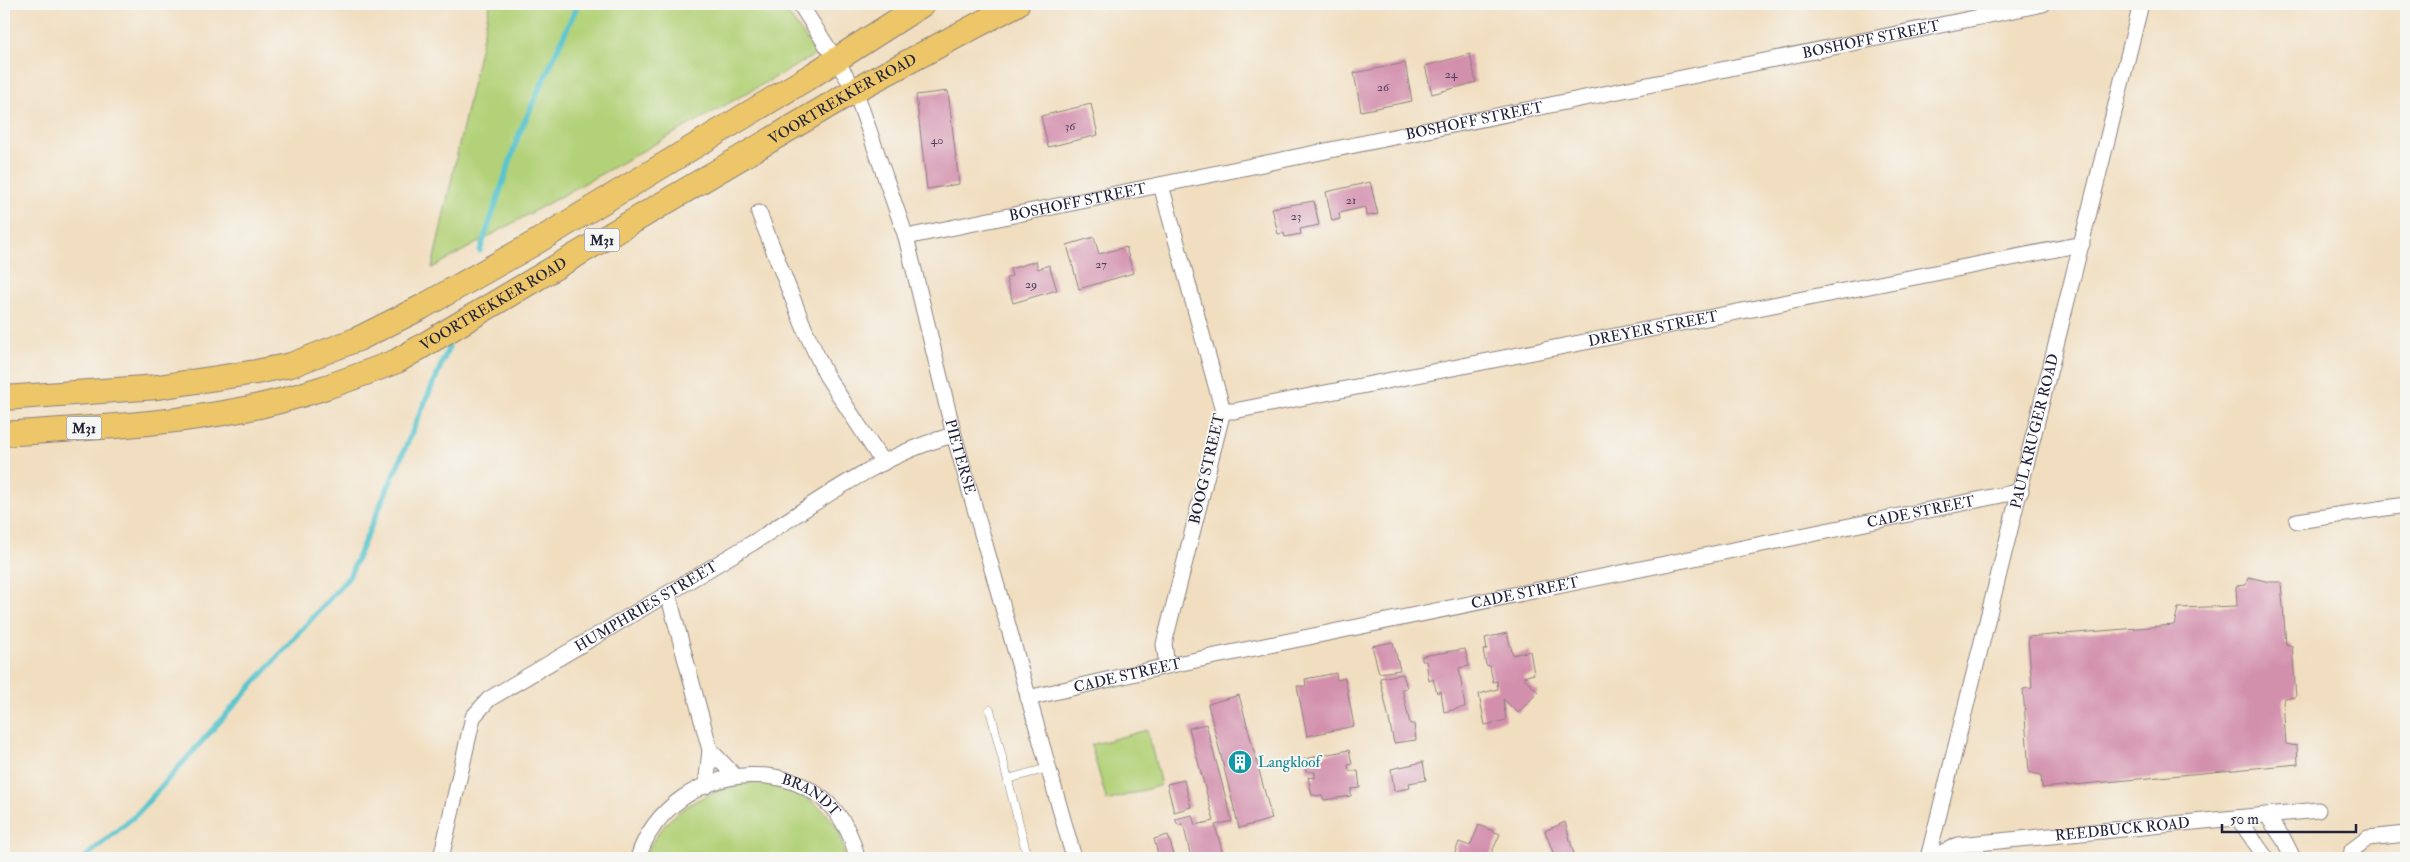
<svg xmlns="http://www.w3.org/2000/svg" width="2410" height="862" font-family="'IM FELL Double Pica',serif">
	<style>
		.green { fill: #b3d178; stroke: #6a7a5a }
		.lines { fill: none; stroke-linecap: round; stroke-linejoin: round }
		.stream { stroke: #58c5ce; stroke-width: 5.5 }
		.building { fill: #d390ad }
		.lane-casing { stroke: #8a807e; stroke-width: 9 }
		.street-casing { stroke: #8a807e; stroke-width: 17 }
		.primary-casing { stroke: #8a807e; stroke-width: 26 }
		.lane { stroke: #fff; stroke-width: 8 }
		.street { stroke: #fff; stroke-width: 15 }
		.primary { stroke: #ecc669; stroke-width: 24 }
		.labels { text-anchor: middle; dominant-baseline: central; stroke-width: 4; stroke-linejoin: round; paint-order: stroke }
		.number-label { font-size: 12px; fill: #4e3e58 }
		.shield { fill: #f6f6f2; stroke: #626272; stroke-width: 1 }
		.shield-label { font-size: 14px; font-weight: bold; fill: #22223b }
		.street-label { font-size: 15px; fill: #22223b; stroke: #f6f6f2 }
		.culture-label { font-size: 15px; fill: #0d838f; stroke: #f6f6f2; text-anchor: start }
	</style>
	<rect width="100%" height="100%" fill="#f6f6f2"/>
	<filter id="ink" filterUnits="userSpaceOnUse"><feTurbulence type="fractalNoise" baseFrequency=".02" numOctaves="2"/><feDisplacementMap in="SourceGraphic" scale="10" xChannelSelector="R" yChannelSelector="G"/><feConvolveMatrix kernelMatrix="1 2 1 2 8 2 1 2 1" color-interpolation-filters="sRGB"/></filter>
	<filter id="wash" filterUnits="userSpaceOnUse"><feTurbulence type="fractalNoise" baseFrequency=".0096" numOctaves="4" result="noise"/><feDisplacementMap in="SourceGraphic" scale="20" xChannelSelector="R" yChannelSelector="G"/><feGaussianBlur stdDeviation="1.12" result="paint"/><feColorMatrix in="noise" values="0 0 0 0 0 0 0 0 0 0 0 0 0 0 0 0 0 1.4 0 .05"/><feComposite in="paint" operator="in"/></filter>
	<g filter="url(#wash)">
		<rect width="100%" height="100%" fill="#f1dec0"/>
		<g class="green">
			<polygon points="490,4 781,4 817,54 432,268"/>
			<polygon points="1147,730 1161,785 1107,801 1091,745"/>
			<path d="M755,782c32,7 64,15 82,46 5,8 6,21 9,30h-202c21,-48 60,-67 111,-76z"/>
		</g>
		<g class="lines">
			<g class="stream">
				<polyline points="480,251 519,134 578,4"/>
				<polyline points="84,858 136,815 349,577 449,347"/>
			</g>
		</g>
		<g id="blocks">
			<g class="building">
				<polygon points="1470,54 1476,82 1432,94 1425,66"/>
				<polygon points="1405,63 1412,101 1361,111 1354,73"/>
				<polygon points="948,91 959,184 927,189 916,95"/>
				<polygon points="1091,104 1098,135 1048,147 1041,116"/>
				<polygon points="1370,182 1378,214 1366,216 1365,207 1339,213 1340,219 1332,221 1326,192"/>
				<polygon points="1314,201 1319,225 1300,229 1301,234 1285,237 1284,233 1278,234 1272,208"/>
				<polygon points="1094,237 1099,254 1126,247 1133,273 1079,289 1067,245"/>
				<polygon points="1036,261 1038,269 1049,265 1057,290 1013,303 1006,278 1012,276 1010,269"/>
				<polygon points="2248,577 2270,582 2281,582 2286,644 2292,646 2296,697 2284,698 2283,702 2286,744 2297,746 2298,764 2042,788 2041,775 2029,772 2023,689 2032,688 2028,637 2174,625 2178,608 2237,606 2236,586 2246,585"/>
				<polygon points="1507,633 1513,655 1530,651 1534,674 1523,677 1538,692 1518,713 1503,699 1506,720 1485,725 1479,694 1498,689 1497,681 1493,682 1490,666 1486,665 1483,650 1487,649 1485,638"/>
				<polygon points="1393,642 1400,670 1379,673 1372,646"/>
				<polygon points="1465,649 1469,666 1459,668 1465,707 1444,712 1441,691 1437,693 1433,679 1429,681 1426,661 1422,661 1422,656"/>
				<polygon points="1336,673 1337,680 1345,678 1354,726 1307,736 1297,686 1306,686 1305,679"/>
				<polygon points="1403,674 1407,688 1402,689 1410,724 1414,724 1416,740 1394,743 1380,678"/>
				<polygon points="1239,695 1272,819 1239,828 1208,704"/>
				<polygon points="1206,724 1232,821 1215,825 1224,858 1191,858 1184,827 1182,824 1178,825 1175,819 1192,815 1195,825 1214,821 1189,728"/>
				<polygon points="1349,750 1352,764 1348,765 1349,771 1358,771 1360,788 1351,789 1351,796 1324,800 1322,796 1312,795 1308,777 1315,778 1315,772 1306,771 1304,759"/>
				<polygon points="1423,762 1426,780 1409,783 1410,788 1394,791 1391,769"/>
				<polygon points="1184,780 1191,807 1174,812 1167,784"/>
				<polygon points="1565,822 1575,858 1555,858 1545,831"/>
				<polygon points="1479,825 1500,834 1489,858 1453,858 1459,842 1470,846"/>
				<polygon points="1168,835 1175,858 1159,858 1154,839"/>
			</g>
		</g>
	</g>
	<g filter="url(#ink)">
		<use href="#blocks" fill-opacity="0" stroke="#8a807e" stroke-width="1"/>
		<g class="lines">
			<g class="lane-casing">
				<g id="lane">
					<polyline points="990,710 1025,847"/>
					<polyline points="1008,779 1048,768"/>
				</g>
			</g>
			<g class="street-casing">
				<g id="street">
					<path id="s1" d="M800,4l55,86 51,147 48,198 120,423"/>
					<polyline points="1161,185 1223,411 1164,644 1167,666"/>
					<polyline points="759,213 805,330 826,375 883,463"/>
					<path id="s2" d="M906,237l1137,-233"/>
					<path id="s3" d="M1223,411h11l848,-167"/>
					<polyline points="2297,521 2406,505"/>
					<polyline points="668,594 710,750 706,786"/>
					<path id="s4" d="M1028,698l139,-32 854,-175"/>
					<polyline points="710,750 735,776"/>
					<polyline points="2267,815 2284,840 2293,858"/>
					<polyline points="2238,818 2266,858"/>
					<path id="s5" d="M441,858l32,-141 16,-18c88,-52 177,-104 265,-157 62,-39 128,-89 200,-107"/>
					<path id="s6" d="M638,858c32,-103 194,-117 219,0"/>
					<path id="s7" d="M1928,858l213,-854"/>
					<path id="s8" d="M1930,858l28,-13 360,-35"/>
					<polyline points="2351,858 2352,850 2368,838 2406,834"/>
				</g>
			</g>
			<g class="primary-casing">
				<g id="primary">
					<polyline points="4,398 158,387 256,372 291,365 358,339 422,307 533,244 814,74 923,4"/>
					<path id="s9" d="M4,434c80,-6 162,-9 241,-25 52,-10 103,-29 152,-48l458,-271 162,-86"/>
				</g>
			</g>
			<use href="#lane" class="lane"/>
			<use href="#street" class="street"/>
			<use href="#primary" class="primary"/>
		</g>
	</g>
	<defs>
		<g id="building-disc" transform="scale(1.25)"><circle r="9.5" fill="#0f9aa8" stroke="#f6f6f2"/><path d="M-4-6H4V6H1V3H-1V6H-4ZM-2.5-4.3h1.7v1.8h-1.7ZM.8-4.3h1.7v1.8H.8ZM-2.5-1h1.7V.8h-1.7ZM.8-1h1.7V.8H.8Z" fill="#fff"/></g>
	</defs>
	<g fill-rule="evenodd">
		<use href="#building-disc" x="1240" y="762"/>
	</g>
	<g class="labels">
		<g class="number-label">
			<text x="1451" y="74">24</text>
			<text x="1383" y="87">26</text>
			<text x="1070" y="126">36</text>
			<text x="937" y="140">40</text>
			<text x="1351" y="200">21</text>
			<text x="1296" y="216">23</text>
			<text x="1101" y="264">27</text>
			<text x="1031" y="284">29</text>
		</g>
		<g class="shield">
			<rect x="584.5" y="228.5" width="35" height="23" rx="4"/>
			<rect x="66.5" y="416.5" width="35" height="23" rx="4"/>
		</g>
		<g class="shield-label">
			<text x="602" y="240">M31</text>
			<text x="84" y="428">M31</text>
		</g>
		<g class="street-label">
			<text stroke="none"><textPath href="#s2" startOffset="985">BOSHOFF STREET</textPath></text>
			<text stroke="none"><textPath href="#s9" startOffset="919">VOORTREKKER ROAD</textPath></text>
			<text stroke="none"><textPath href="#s2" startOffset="580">BOSHOFF STREET</textPath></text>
			<text stroke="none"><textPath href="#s2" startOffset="175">BOSHOFF STREET</textPath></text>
			<text stroke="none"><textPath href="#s9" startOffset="514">VOORTREKKER ROAD</textPath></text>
			<text stroke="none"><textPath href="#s3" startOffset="438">DREYER STREET</textPath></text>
			<text stroke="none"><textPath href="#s7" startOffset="440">PAUL KRUGER ROAD</textPath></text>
			<text stroke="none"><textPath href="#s1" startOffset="484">PIETERSE</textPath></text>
			<text transform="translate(1207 469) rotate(-77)">BOOG STREET</text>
			<text stroke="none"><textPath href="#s4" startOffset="912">CADE STREET</textPath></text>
			<text stroke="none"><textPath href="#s4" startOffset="508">CADE STREET</textPath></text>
			<text stroke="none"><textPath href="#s5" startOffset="351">HUMPHRIES STREET</textPath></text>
			<text stroke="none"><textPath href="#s4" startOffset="102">CADE STREET</textPath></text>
			<text stroke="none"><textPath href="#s6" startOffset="214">BRANDT</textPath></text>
			<text stroke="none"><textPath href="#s8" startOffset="196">REEDBUCK ROAD</textPath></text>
		</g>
		<g class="culture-label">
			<text x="1258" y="762">Langkloof</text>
		</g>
	</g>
	<rect width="2410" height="862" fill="none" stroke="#f6f6f2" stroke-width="20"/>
	<path d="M2222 824v8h134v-8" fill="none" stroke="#22223b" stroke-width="2.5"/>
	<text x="2230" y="824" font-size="15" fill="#22223b" stroke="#f6f6f2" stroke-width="4" paint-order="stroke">50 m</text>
</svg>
